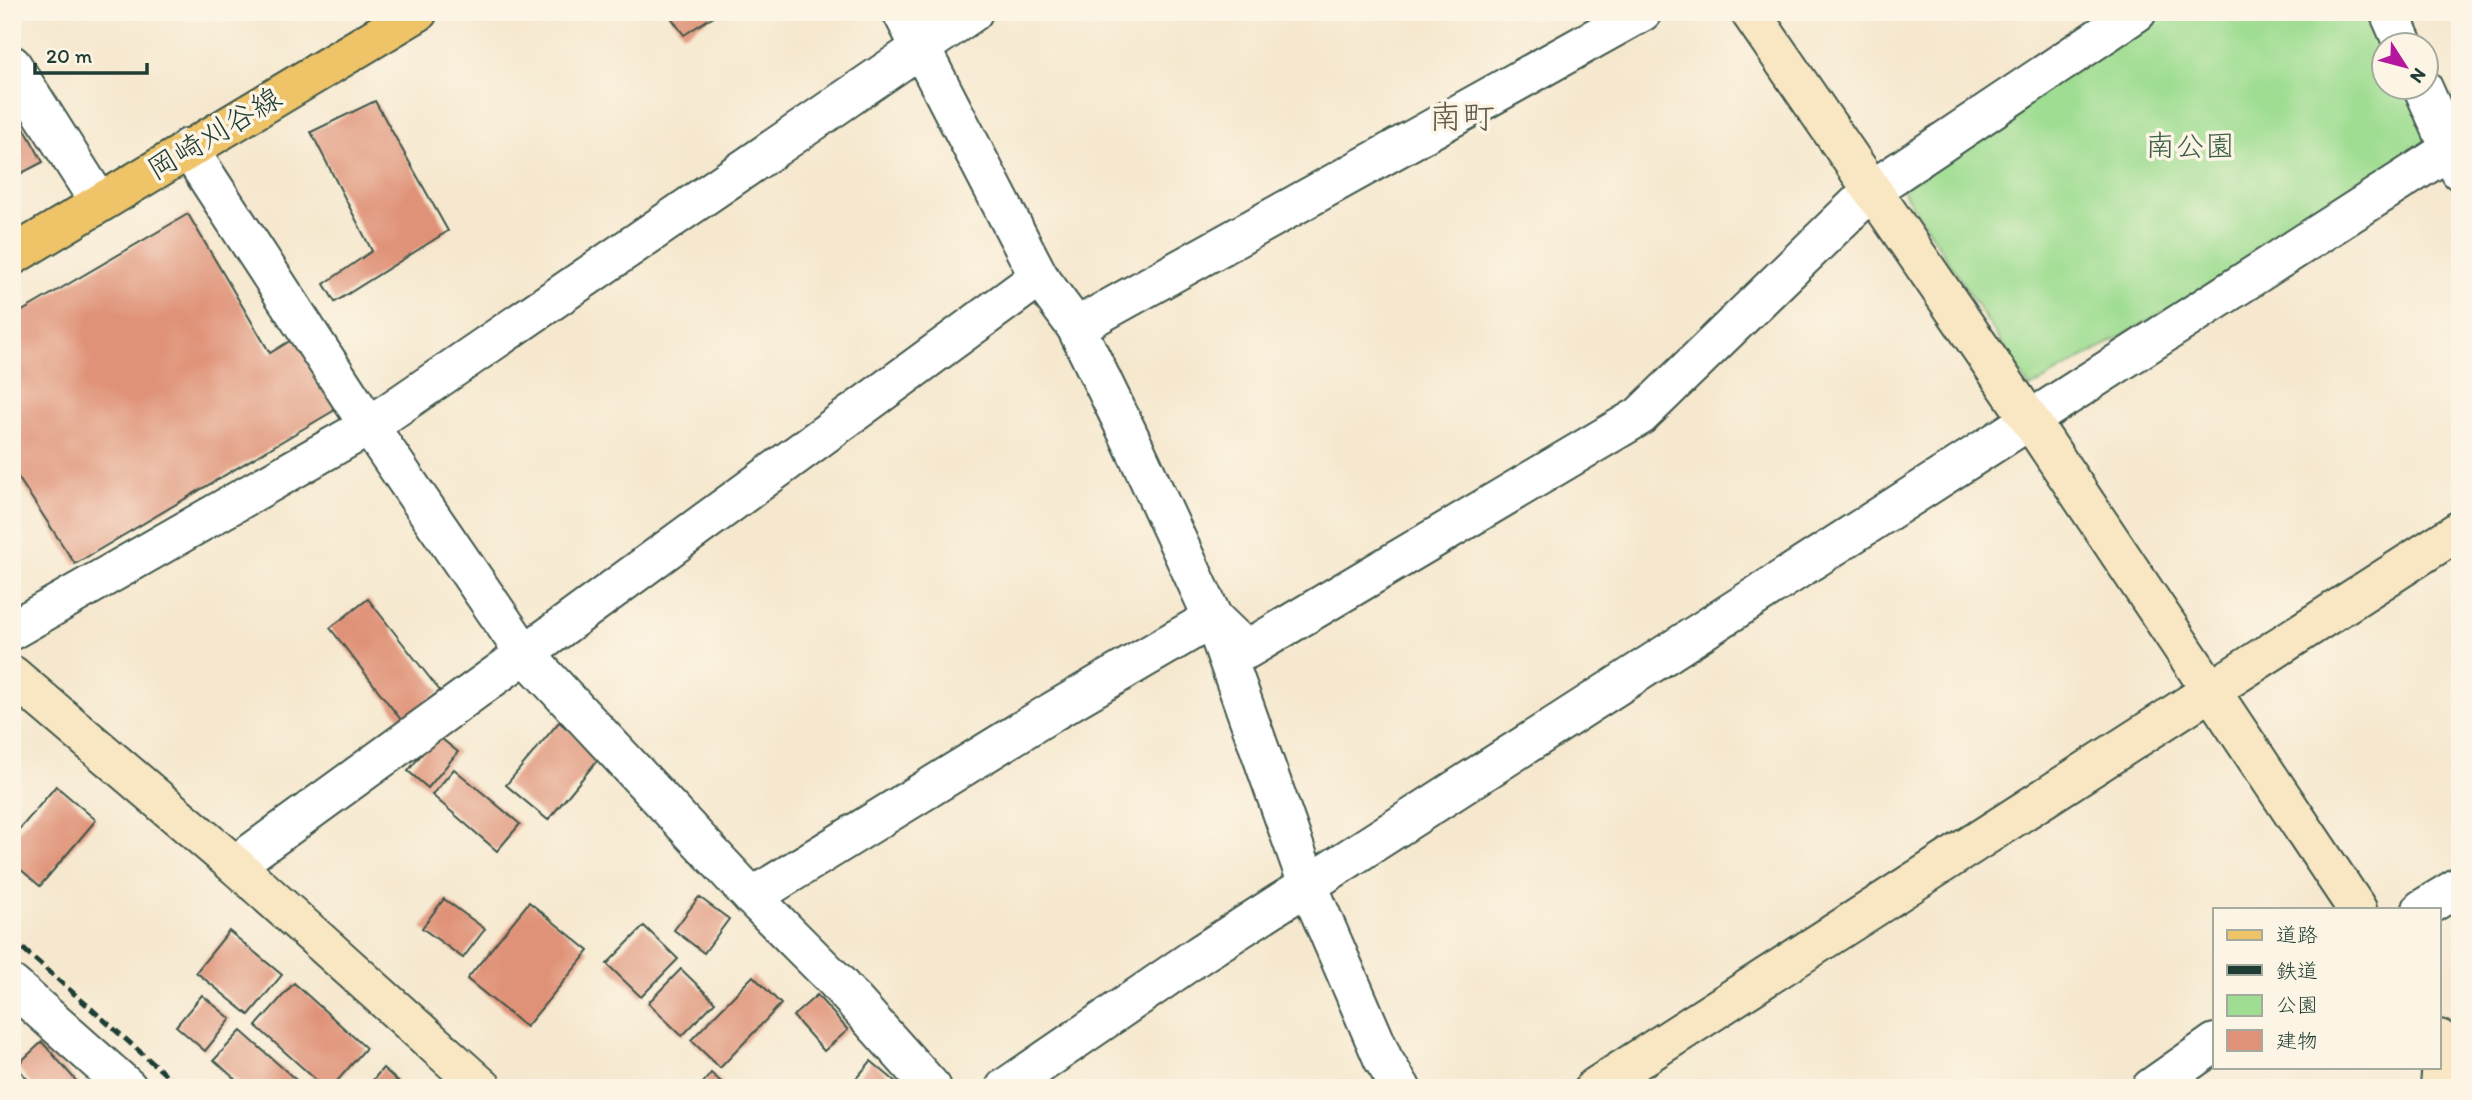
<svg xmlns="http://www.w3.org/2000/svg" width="2472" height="1100" font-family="Itim,'Klee One',sans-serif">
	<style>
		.green { fill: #9fdd92; stroke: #5f8d63; stroke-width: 2 }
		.building { fill: #df9277 }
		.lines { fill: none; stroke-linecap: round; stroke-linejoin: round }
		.street-casing { stroke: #3f574b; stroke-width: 42 }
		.secondary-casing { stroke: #3f574b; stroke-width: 42 }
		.primary-casing { stroke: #3f574b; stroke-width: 42 }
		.street { stroke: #fff; stroke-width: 38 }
		.secondary { stroke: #f9e7c3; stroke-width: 38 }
		.primary { stroke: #efc469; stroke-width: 38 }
		.rail { stroke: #1f3d34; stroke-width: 5; stroke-dasharray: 10 5; stroke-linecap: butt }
		.labels { text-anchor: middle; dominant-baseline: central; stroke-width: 7; stroke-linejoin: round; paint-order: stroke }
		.street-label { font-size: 30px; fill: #1f3d34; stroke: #fcf5e5 }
		.park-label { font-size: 30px; fill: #395d47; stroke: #fcf5e5 }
		.quarter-label { font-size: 33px; fill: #625b4b; stroke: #fcf5e5 }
	</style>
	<rect width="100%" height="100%" fill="#fcf5e5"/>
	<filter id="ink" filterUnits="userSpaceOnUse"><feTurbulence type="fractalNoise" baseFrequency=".0143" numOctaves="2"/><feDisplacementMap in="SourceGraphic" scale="14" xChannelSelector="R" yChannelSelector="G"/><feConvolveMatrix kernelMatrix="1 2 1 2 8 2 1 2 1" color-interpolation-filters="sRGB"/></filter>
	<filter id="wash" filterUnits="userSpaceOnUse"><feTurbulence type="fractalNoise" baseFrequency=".00686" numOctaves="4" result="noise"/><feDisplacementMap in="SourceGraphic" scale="28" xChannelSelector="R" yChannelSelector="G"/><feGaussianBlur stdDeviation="1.57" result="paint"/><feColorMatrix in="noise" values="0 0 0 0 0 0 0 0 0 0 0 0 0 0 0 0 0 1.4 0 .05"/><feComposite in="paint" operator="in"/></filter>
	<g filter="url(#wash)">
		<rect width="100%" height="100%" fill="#f6e8cf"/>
		<polygon class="green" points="2149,12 2389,12 2384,46 2384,88 2423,88 2450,149 2030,388 1902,189"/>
		<g id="blocks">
			<g class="building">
				<polygon points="667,12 714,12 715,15 684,35"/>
				<polygon points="375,101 448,231 335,302 324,284 372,251 311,132"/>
				<polygon points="12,106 43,162 12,178"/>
				<polygon points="188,214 270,353 298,336 340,407 75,564 12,468 12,317"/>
				<polygon points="368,599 440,691 402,721 330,628"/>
				<polygon points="559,722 600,757 548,820 506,785"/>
				<polygon points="437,735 458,752 428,788 408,771"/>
				<polygon points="454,769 520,824 497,851 432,795"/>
				<polygon points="56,786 96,820 40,886 12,862 12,838"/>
				<polygon points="699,897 729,919 704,953 674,930"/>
				<polygon points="444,899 485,929 463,958 422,928"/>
				<polygon points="529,902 589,951 526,1027 467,979"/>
				<polygon points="644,926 678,959 641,997 607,964"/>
				<polygon points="229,931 282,975 249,1015 196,972"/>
				<polygon points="681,969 715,1002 682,1036 648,1003"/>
				<polygon points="753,976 781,1004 720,1068 691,1040"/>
				<polygon points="294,983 366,1048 331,1088 325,1088 256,1026"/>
				<polygon points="202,995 231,1019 205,1051 176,1026"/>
				<polygon points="817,995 848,1030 824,1051 793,1016"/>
				<polygon points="241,1031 305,1088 245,1088 214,1060"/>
				<polygon points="42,1042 79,1084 75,1088 35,1088 16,1066"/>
				<polygon points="871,1061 903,1088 848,1088"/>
				<polygon points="383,1068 405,1088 366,1088"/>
				<polygon points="711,1073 728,1088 699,1088"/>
			</g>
		</g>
	</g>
	<g filter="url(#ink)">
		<use href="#blocks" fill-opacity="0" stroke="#3f574b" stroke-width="2"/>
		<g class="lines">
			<g class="street-casing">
				<g id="street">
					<polyline points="902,12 1039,277 1076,327 1129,436 1213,618 1308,885 1383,1059 1401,1088"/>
					<polyline points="2389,12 2404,46"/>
					<polyline points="12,65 99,202"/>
					<polyline points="2423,88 2460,171"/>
					<polyline points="188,148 369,426 525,654 235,865"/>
					<polyline points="1076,327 1642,12"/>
					<polyline points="1213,618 1246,650 1640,416 1873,189 2137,12"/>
					<polyline points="12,630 369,426 973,12"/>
					<polyline points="752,897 1052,712 1213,618"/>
					<polyline points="2422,909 2460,886"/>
					<polyline points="12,985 128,1088"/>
					<polyline points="932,1088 836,981 752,897 525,654 1039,277"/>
					<polyline points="1005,1088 1199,955 2460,143"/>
					<polyline points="2151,1088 2215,1043"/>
				</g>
			</g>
			<g class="secondary-casing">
				<g id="secondary">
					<polyline points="1750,12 2030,420 2357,909"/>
					<polyline points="12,675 235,865 483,1088"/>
					<polyline points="2439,1039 2443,1046 2440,1088"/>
					<polyline points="1594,1088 2460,530"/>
				</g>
			</g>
			<g class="primary-casing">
				<polyline id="primary" points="12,256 418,12"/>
			</g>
			<use href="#street" class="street"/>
			<use href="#secondary" class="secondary"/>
			<use href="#primary" class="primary"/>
			<polyline class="rail" points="12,939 181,1088"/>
		</g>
	</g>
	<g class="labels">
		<g class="street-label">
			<text transform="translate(214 133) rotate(-31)">岡崎刈谷線</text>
		</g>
		<g class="park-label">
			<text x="2190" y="145">南公園</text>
		</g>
		<g class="quarter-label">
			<text x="1462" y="116">南町</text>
		</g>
	</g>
	<rect width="2472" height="1100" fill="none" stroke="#fcf5e5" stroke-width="42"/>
	<rect x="2213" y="908" width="228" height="161" fill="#fcf5e5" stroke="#a4ab9e" stroke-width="2"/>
	<rect x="2227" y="930" width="35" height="10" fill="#efc469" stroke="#a4ab9e" stroke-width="2"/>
	<text x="2276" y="942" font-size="21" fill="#1f3d34">道路</text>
	<rect x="2227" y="965" width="35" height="10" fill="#1f3d34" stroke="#a4ab9e" stroke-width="2"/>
	<text x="2276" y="978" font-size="21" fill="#1f3d34">鉄道</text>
	<rect x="2227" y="995" width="35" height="21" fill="#9fdd92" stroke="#a4ab9e" stroke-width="2"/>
	<text x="2276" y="1012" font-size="21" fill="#1f3d34">公園</text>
	<rect x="2227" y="1030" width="35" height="21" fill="#df9277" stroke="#a4ab9e" stroke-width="2"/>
	<text x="2276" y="1048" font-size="21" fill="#1f3d34">建物</text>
	<g transform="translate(2405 66) rotate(126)"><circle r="33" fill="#fcf5e5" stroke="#a4ab9e" stroke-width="2"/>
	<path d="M0-5L12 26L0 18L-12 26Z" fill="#b5179e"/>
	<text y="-10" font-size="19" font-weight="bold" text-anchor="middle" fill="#1f3d34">N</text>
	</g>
	<path d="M35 63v10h112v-10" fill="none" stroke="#1f3d34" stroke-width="3.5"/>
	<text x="46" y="63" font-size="21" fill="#1f3d34" stroke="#fcf5e5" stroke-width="5" paint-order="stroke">20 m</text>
</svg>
